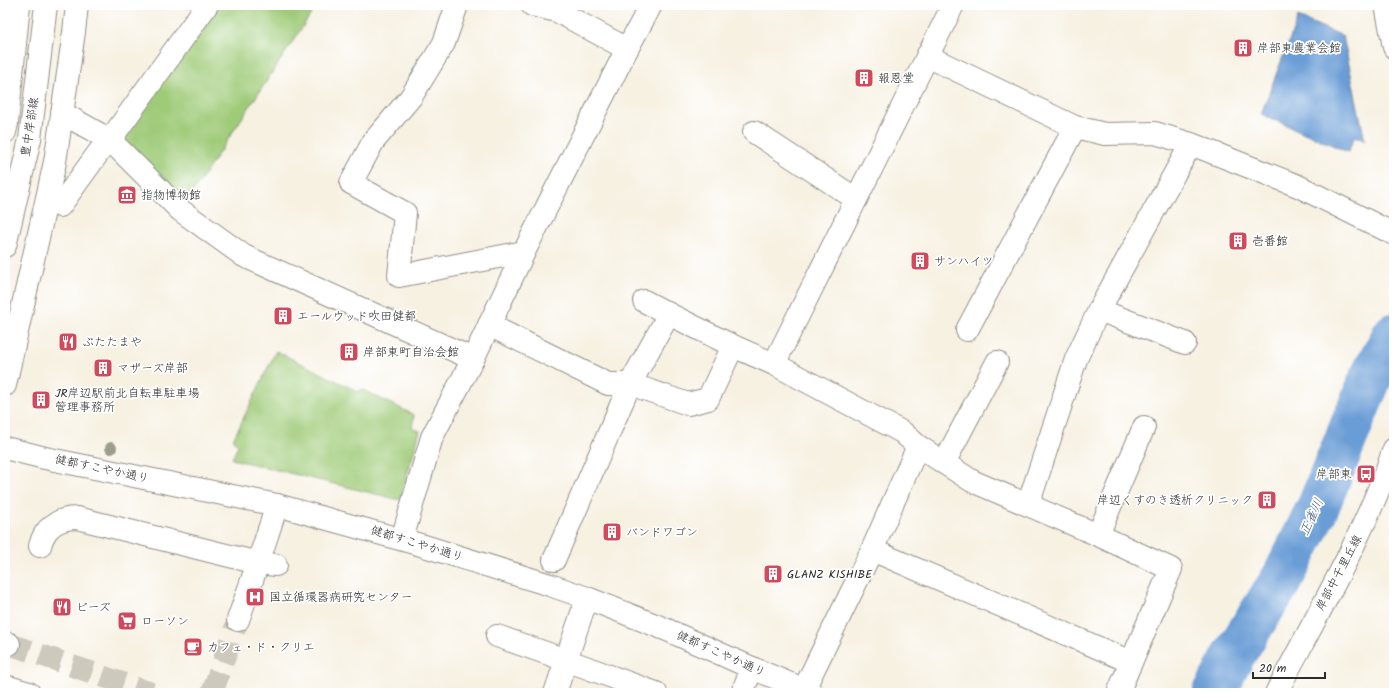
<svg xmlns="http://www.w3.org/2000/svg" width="1399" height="698" font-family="Kalam,'Klee One',sans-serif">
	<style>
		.green { fill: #9fcb78; stroke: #657b52 }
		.water { fill: #6b9dd6; stroke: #4b6480 }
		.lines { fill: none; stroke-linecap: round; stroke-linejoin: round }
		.river { stroke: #6b9dd6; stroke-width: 43 }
		.minor-tunnel { stroke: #cec9bd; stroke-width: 22; stroke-dasharray: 22 11; stroke-linecap: butt }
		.minor-casing { stroke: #918e86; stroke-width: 24 }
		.minor { stroke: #fff; stroke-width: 22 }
		.tree { fill: #9a9e8a }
		.labels { text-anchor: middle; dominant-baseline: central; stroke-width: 3.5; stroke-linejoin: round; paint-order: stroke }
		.poi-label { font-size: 12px; fill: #2b2b2b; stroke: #fff; text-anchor: start }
		.street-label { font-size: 12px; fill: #2b2b2b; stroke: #fff }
		.water-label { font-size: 13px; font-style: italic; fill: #485e78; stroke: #fff }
	</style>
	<rect width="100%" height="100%" fill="#fff"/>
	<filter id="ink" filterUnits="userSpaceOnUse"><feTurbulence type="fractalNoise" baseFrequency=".025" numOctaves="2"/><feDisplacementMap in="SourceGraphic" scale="8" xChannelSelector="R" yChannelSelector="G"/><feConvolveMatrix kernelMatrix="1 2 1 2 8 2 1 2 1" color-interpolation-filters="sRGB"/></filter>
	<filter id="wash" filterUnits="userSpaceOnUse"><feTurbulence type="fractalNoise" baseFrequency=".012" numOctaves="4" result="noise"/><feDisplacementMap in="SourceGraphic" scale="16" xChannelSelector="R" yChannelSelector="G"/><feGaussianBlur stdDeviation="0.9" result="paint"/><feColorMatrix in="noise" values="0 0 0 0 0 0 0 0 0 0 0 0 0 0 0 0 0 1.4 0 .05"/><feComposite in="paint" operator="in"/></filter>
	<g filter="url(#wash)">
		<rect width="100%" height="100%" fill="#f7f1e2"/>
		<g class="green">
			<polygon points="215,5 317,5 185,204 125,145 124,132"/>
			<polygon points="276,351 359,392 361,389 414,415 412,428 420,431 400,500 232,459 238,445 233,440"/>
		</g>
		<polygon class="water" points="1298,17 1343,36 1365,141 1355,136 1348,152 1261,114"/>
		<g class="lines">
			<polyline class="river" points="1214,693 1235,653 1283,577 1318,507 1371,377 1394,334"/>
		</g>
	</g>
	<g filter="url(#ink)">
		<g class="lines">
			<g class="minor-tunnel">
				<polyline points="9,644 151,693"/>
				<polyline points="212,693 238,620"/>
			</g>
			<g class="minor-casing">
				<g id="minor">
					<polyline points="457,5 444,43 411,97 373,142 351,183 405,213 399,276 524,252"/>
					<polyline points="532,5 557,11 627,49"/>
					<polyline points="1386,5 1394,47"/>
					<polyline points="927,56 1075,127 1105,134 1155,133 1191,144 1298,186 1394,234"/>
					<polyline points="62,113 110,140 180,210 244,256 473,359"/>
					<polyline points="5,132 7,123 19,5"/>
					<polyline points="754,132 856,199"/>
					<polyline points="60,206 104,145 110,140 207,5"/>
					<polyline points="5,246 30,139 46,5"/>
					<polyline points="644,301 669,314"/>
					<polyline points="1099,310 1185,343"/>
					<polyline points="489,325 608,384 630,384 669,314 733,346 774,364 902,432 918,446 972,481 1098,535 1171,569 1118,693"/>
					<polyline points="967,330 1075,127"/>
					<polyline points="774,364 953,5"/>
					<polyline points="5,385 55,162 74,32 77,5"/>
					<polyline points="5,448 45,458 277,505 421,545 550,585 587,598 665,629 752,668 812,693"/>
					<polyline points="944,463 997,362"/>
					<polyline points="1028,505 1076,359 1099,310 1191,144"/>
					<polyline points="1098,535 1144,427"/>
					<polyline points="402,539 432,437 473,359 524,252 627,49 651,5"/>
					<path d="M40,546c4,-18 18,-28 37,-28l181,45 18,2"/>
					<polyline points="872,550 1131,662"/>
					<polyline points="554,560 630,384 688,404 708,399 733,346"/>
					<polyline points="238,620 258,563 277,505"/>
					<polyline points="497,636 566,660 656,693"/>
					<polyline points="5,643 9,644"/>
					<polyline points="5,686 29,693"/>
					<polyline points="804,689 872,550 918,446"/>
					<polyline points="555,693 587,598"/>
					<polyline points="742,693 752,668"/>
					<path d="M1276,693c42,-80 89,-159 118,-244"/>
				</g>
			</g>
			<use href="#minor" class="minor"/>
		</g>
		<circle class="tree" cx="111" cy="448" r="6"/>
	</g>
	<defs>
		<g id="building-square" transform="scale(1)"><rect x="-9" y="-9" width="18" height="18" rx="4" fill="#d1495b" stroke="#fff"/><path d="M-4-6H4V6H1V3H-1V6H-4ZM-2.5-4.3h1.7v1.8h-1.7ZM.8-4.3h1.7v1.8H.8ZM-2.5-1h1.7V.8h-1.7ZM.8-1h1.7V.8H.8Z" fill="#fff"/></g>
		<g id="museum-square" transform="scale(1)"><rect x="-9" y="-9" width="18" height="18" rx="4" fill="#d1495b" stroke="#fff"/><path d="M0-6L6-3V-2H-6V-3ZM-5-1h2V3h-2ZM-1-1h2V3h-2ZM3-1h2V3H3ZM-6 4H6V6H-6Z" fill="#fff"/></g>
		<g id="restaurant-square" transform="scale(1)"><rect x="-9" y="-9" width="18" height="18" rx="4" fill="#d1495b" stroke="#fff"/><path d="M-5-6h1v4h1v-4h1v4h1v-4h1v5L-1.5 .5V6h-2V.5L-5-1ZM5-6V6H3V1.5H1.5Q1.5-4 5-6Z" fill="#fff"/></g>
		<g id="bus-square" transform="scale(1)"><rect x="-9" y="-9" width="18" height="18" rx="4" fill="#d1495b" stroke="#fff"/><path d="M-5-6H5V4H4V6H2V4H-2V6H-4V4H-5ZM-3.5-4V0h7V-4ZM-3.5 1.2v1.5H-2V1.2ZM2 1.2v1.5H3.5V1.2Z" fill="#fff"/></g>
		<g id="hospital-square" transform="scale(1)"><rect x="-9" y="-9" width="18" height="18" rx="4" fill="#d1495b" stroke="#fff"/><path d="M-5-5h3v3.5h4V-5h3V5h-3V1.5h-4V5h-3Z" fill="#fff"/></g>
		<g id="supermarket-square" transform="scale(1)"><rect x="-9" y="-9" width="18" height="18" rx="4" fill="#d1495b" stroke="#fff"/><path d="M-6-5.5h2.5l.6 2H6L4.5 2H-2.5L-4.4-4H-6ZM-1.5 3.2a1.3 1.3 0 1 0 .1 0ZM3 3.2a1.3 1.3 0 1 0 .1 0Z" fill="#fff"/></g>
		<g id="cafe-square" transform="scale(1)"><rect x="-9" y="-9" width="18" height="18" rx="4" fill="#d1495b" stroke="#fff"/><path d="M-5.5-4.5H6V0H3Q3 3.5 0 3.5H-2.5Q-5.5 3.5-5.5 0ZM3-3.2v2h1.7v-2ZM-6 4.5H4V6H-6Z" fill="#fff"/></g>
	</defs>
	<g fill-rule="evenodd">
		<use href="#building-square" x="1243" y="48"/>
		<use href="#building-square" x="864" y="78"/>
		<use href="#museum-square" x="127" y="195"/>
		<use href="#building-square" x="1238" y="241"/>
		<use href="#building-square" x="920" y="261"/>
		<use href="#building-square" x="283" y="316"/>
		<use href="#restaurant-square" x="68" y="342"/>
		<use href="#building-square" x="349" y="352"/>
		<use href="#building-square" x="103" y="368"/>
		<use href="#building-square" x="41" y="400"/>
		<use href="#bus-square" x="1366" y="474"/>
		<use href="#building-square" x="1267" y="500"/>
		<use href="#building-square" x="612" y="532"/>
		<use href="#building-square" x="773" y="574"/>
		<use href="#hospital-square" x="255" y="597"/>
		<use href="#restaurant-square" x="62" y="607"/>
		<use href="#supermarket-square" x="127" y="621"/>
		<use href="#cafe-square" x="193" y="647"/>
	</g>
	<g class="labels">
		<g class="poi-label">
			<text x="1257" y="48">岸部東農業会館</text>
			<text x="878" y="78">報恩堂</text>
			<text x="141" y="195">指物博物館</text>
			<text x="1252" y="241">壱番館</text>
			<text x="934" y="261">サンハイツ</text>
			<text x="297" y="316">エールウッド吹田健都</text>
			<text x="82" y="342">ぶたたまや</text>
			<text x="363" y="352">岸部東町自治会館</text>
			<text x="117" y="368">マザーズ岸部</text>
			<text x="55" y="393">JR岸辺駅前北自転車駐車場<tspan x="55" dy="14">管理事務所</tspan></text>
			<text x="1352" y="474" text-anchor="end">岸部東</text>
			<text x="1253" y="500" text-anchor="end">岸辺くすのき透析クリニック</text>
			<text x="626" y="532">バンドワゴン</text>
			<text x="787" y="574">GLANZ KISHIBE</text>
			<text x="269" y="597">国立循環器病研究センター</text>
			<text x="76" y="607">ビーズ</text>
			<text x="141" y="621">ローソン</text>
			<text x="207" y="647">カフェ・ド・クリエ</text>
		</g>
		<g class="street-label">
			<text transform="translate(30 127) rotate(-81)">豊中岸部線</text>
			<text transform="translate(102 469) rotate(12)">健都すこやか通り</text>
			<text transform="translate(417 544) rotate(17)">健都すこやか通り</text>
			<text transform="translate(1339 573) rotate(-62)">岸部中千里丘線</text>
			<text transform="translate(721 654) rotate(24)">健都すこやか通り</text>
		</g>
		<g class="water-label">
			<text transform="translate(1312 517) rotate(-65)">正雀川</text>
		</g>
	</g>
	<rect width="1399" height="698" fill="none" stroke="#fff" stroke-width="20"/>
	<path d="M1253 672v6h72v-6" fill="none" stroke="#2b2b2b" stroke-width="2"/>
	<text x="1259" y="672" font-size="12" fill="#2b2b2b" stroke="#ffffff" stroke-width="3" paint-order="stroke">20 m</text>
</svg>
